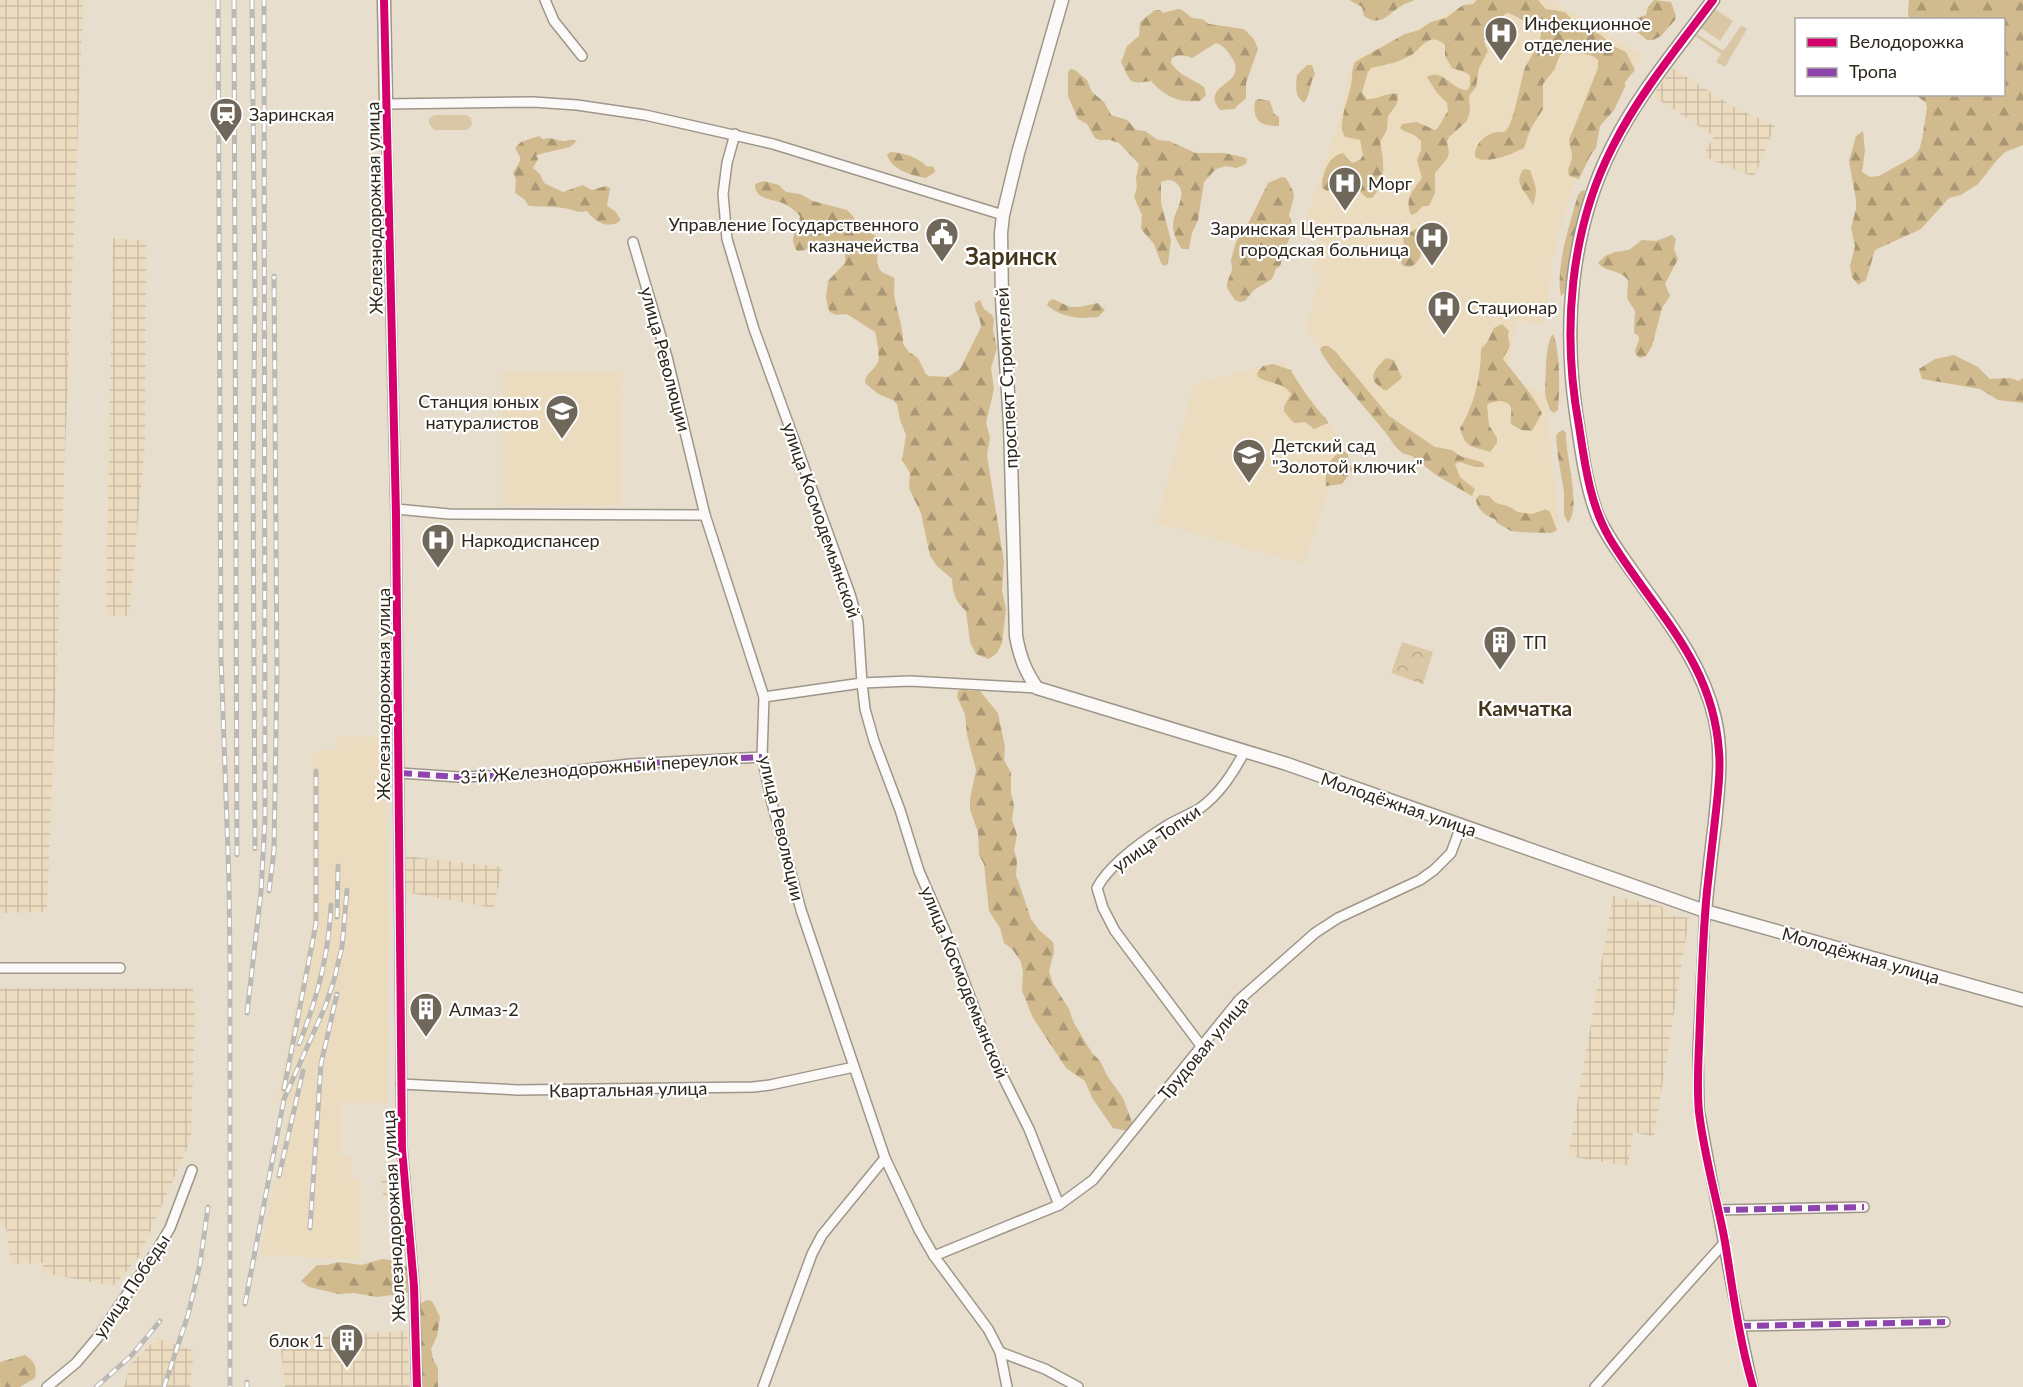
<svg xmlns="http://www.w3.org/2000/svg" width="2023" height="1387" font-family="Lato,sans-serif">
	<style>
		.built { fill: #ecdcbf }
		.industrial { fill: url(#industrial-grid) }
		.green { fill: #dac7a5 }
		.forest { fill: url(#forest-firs) }
		.park { fill: url(#park-crowns) }
		.lines { fill: none; stroke-linecap: round; stroke-linejoin: round }
		.minor-casing { stroke: #9e968a; stroke-width: 12 }
		.tertiary-casing { stroke: #9e968a; stroke-width: 15 }
		.minor { stroke: #fcfaf8; stroke-width: 9 }
		.tertiary { stroke: #fcfaf8; stroke-width: 12 }
		.rail-casing { stroke: #bbb9b4; stroke-width: 5 }
		.rail { stroke: #fff; stroke-width: 3; stroke-dasharray: 9; stroke-linecap: butt }
		.quiet { stroke: #8e44ad; stroke-width: 6; stroke-dasharray: 12 6; stroke-linecap: butt }
		.cycleway-casing { stroke: #fff; stroke-width: 11 }
		.cycleway { stroke: #d6006c; stroke-width: 8 }
		.labels { text-anchor: middle; dominant-baseline: central; stroke-width: 4.5; stroke-linejoin: round; paint-order: stroke }
		.poi-label { font-size: 18px; fill: #2d271b; stroke: #fff; text-anchor: start }
		.street-label { font-size: 18px; fill: #2d271b; stroke: #fff }
		.quarter-label { font-size: 21px; font-weight: bold; fill: #44361b; stroke: #fff }
		.district-label { font-size: 24px; font-weight: bold; fill: #44361b; stroke: #fff }
	</style>
	<defs>
		<pattern id="industrial-grid" width="8" height="8" patternUnits="userSpaceOnUse" patternTransform="scale(1.5)"><rect width="8" height="8" fill="#ecdcbf"/><path d="M0 4h8M4 0v8" fill="none" stroke="#cbbda4"/></pattern>
		<pattern id="forest-firs" width="22" height="20" patternUnits="userSpaceOnUse" patternTransform="scale(1.5)"><rect width="22" height="20" fill="#d1ba8e"/><path d="M5 1l3.5 6h-7zM16 11l3.5 6h-7z" fill="#aa9773"/></pattern>
		<pattern id="park-crowns" width="20" height="18" patternUnits="userSpaceOnUse" patternTransform="scale(1.5)"><rect width="20" height="18" fill="#dac7a5"/><path d="M2 6a3 3 0 1 1 6 0M12 15a3 3 0 1 1 6 0" fill="none" stroke="#bbab8d"/></pattern>
	</defs>
	<rect width="100%" height="100%" fill="#e8dece"/>
	<g class="built">
		<polygon points="1475,0 1551,0 1642,55 1591,139 1577,177 1565,211 1552,261 1545,326 1518,320 1515,330 1506,379 1545,393 1559,523 1505,521 1401,449 1309,334 1306,326 1321,275 1312,272 1320,236 1302,231 1338,124 1352,65 1356,59"/>
		<polygon points="1283,361 1344,444 1304,564 1156,523 1194,384"/>
		<polygon points="502,371 622,371 621,506 502,505"/>
		<polygon points="337,736 384,737 388,923 387,1103 342,1102 341,1156 352,1156 351,1179 359,1179 359,1260 260,1255 290,1104 277,1101 312,920 312,751 336,750"/>
	</g>
	<g class="industrial">
		<polygon points="0,0 83,0 47,908 42,912 0,913"/>
		<polygon points="1672,68 1734,107 1775,126 1754,177 1703,156 1714,136 1653,96"/>
		<polygon points="113,238 146,241 145,445 129,616 106,616"/>
		<polygon points="406,856 502,867 494,908 405,892"/>
		<polygon points="1613,896 1668,908 1668,915 1689,918 1654,1137 1633,1132 1628,1166 1568,1156"/>
		<polygon points="0,988 193,988 195,1011 191,1139 139,1257 113,1286 54,1275 44,1275 43,1263 11,1264 6,1228 0,1226"/>
		<polygon points="394,1175 402,1252 391,1253 391,1249 396,1248 390,1199 384,1200 381,1177"/>
		<polygon points="407,1331 410,1387 285,1387 280,1338"/>
		<polygon points="157,1338 194,1351 190,1387 124,1387 130,1365"/>
	</g>
	<g class="green">
		<polygon points="1713,8 1733,21 1720,41 1701,28"/>
		<polygon points="1743,26 1747,29 1725,67 1716,62 1721,54 1695,36 1697,34 1722,50 1725,49 1740,27"/>
		<polygon points="434,115 466,115 471,118 472,125 467,130 434,130 429,123 429,119"/>
	</g>
	<g class="forest">
		<path d="M1349,0h66c-4,2 -10,3 -14,6 -12,7 -20,22 -37,10l-2,-9z"/>
		<path d="M1477,0h61l8,9 19,3 11,11 25,12 12,11 13,6 9,18 -10,12v5l-11,23 -14,16 -4,22 -6,8 -11,23 -10,-3c-3,-8 3,-12 3,-20 0,-6 -3,-10 -3,-16l29,-72v-8l-5,-4 -25,-6 -8,5 -6,15 -11,14v25l-13,21 -6,18c-12,6 -37,17 -49,9 -1,-13 11,-24 23,-25 5,-1 5,2 9,-3 7,-8 13,-45 17,-58 3,-12 21,-29 16,-43 -2,-8 -10,-5 -16,-7 -6,-3 -9,-6 -17,-8l-12,10 -11,18 4,10 -9,17 -3,19 -7,9 1,15 -3,10 -18,16 -2,5 2,11 -2,6 -12,14v20l-6,13h-6l-7,7 -5,2c-7,-16 2,-25 11,-37l-5,-18 4,-10v-9c-9,-10 -13,-6 -21,-13l2,-4 15,-2 18,8c6,-4 8,-13 13,-19l-1,-8 -10,-10 -10,-16c16,-10 24,13 40,13l3,-4v-10l-3,-3 -15,-5 -7,-12v-11c-5,-5 -11,-7 -17,-4 -6,3 -10,9 -15,13 -13,8 -27,11 -42,14l-3,4 -6,20 5,7c11,1 21,-8 31,-5l-1,10 -9,12 -1,14 -7,12c4,19 7,41 -8,56h-5c-6,-6 -17,-16 -26,-13 -5,1 -9,5 -14,6l-5,-3c-1,-12 7,-33 21,-35l9,10 8,-3 3,-5 -3,-15 -15,-3c-2,-4 -4,-8 -3,-13 1,-13 6,-26 9,-38 2,-9 0,-16 4,-24l50,-28 14,-4 12,-8 15,-4 17,-13 10,-1z"/>
		<polygon points="1654,0 1671,2 1676,16 1675,20 1661,36 1653,40 1647,40 1636,31 1634,22 1637,18 1646,15 1648,7"/>
		<polygon points="1909,0 2023,0 2023,145 2005,152 1997,160 1978,184 1961,195 1949,198 1921,229 1875,250 1866,280 1858,285 1852,277 1850,266 1855,246 1851,228 1856,209 1856,200 1849,161 1856,136 1863,131 1865,151 1862,172 1870,177 1879,176 1913,157 1919,150 1922,140 1927,108 1926,103 1916,95 2004,94 2004,20 1910,19 1908,15"/>
		<path d="M1178,9l4,1 10,8 10,1 7,5 35,5 10,10 4,10 -12,34v15l-12,11 -14,1c-22,-28 33,-24 10,-55 -4,-6 -8,-10 -14,-12l-24,15c-8,-3 -12,-4 -20,0l-1,5c9,13 20,15 33,24l2,8 -6,6c-21,2 -35,-4 -49,-20 -24,4 -20,0 -30,-19l6,-16 12,-10 1,-14 15,-12h5l3,3z"/>
		<path d="M1307,65h5l3,9c-6,10 -4,20 -11,29 -10,-8 -8,-16 -7,-28z"/>
		<path d="M1070,69l5,1 12,10 5,12 12,10 7,13 16,5 9,10 9,1 13,9 11,1 27,12h28l19,4 4,2 -1,5 -9,4 -11,-2 -10,3 -12,13 -6,38 -6,13 -3,16h-7c-5,-7 -8,-13 -9,-22 -1,-15 18,-33 2,-45 -5,-3 -9,-2 -14,0v21l10,37 -3,24 -4,2 -3,-3 -7,-19 -13,-15 1,-14 -8,-18 3,-10 -1,-9 3,-14 -20,-21 -9,-3h-10l-5,-2 -8,-14 -9,-5 -10,-23v-23z"/>
		<path d="M1259,99l11,2 4,13 5,3v9c-18,0 -27,-5 -24,-25z"/>
		<path d="M539,136l4,3c8,-2 12,1 19,2 6,0 8,-3 15,0l-7,6 -34,8 2,4 -5,9 7,6 4,9 19,9 20,-7 9,5 14,-4 4,2 -3,18 8,5 6,9c-12,10 -25,3 -34,-9 -10,2 -9,0 -18,-2 -13,-3 -27,-2 -40,-3l-5,-7 -9,-6 1,-14 -3,-6 7,-12v-4l-5,-9 6,-6z"/>
		<path d="M891,152c12,1 27,5 35,14l8,1 1,5 -9,6c-14,-2 -36,-9 -39,-24z"/>
		<path d="M1524,169l6,1c6,18 8,17 3,36 -5,-13 -22,-23 -9,-37z"/>
		<polygon points="1282,177 1286,178 1293,191 1294,197 1289,215 1294,229 1287,244 1280,266 1276,269 1272,279 1254,290 1245,301 1240,302 1235,300 1227,288 1227,283 1232,270 1231,260 1236,242 1247,226 1268,183"/>
		<path d="M764,181l15,4 7,7 14,2 13,7 34,9 6,6 7,12 18,9c2,10 -5,25 3,34 3,3 9,4 13,7 1,5 0,10 0,15 2,18 10,34 9,51l6,8 9,6 8,16 3,2 19,1 12,-8 21,-42c0,-9 -7,-15 -6,-24l5,-3 4,9 8,6 2,4 -1,11 4,18 -6,20 3,21 -8,34 4,14 -3,18 17,107 -2,28 4,20 -4,33 -5,10 -8,6 -13,-5 -6,-12 -4,-31c-11,-10 -13,-17 -14,-32l-15,-13 -7,-10 -9,-43 -12,-25 1,-15 -8,-13 4,-25 -6,-15 -3,-16 -4,-4 -15,-6 -13,-11c0,-10 9,-12 13,-21 2,-4 -1,-24 -3,-30l-28,-18 -11,1 -6,-3 -2,-4 -2,-11 2,-16 17,-18c2,-17 -12,-20 -26,-22l-13,9 -9,1c-10,-14 2,-21 3,-35 -5,-5 -9,-9 -15,-12 -11,-5 -31,-4 -30,-20z"/>
		<path d="M1585,190l-21,103 -3,3c-6,-28 9,-73 17,-101l3,-4z"/>
		<path d="M1415,229l8,2 3,3c-1,12 -8,42 -25,30l3,-16 -1,-10z"/>
		<path d="M1672,235l4,4 -2,10 4,10 -13,25 5,12 -8,12 -10,38 -6,10 -6,2 -4,-3 -1,-5 4,-10v-4l-5,-3 1,-22 -8,-13 1,-18c-8,-11 -22,-7 -30,-17l7,-7 10,-4 14,-2 13,-10 14,1z"/>
		<path d="M1053,299l17,8h9l19,-4 7,7 -7,7c-18,2 -37,1 -51,-12l2,-4z"/>
		<path d="M1502,324l7,7 -1,5 2,9 -7,14 29,37 10,17 -10,18 -11,-1 -10,-6c-1,-5 1,-11 0,-16 -3,-10 -19,-7 -24,-3l2,20 8,13v5l-7,9c-17,-6 -25,-3 -30,-24 14,-21 21,-53 21,-79l7,-8 6,-13z"/>
		<path d="M1553,334c7,13 7,60 5,76l-4,3 -4,-3c-2,-6 -5,-13 -5,-19 1,-12 0,-49 8,-57z"/>
		<polygon points="1323,346 1328,346 1335,351 1389,416 1435,447 1452,450 1460,456 1482,462 1485,467 1475,467 1460,462 1455,464 1460,477 1475,489 1472,496 1436,475 1412,456 1402,453 1395,446 1386,433 1333,370 1322,354 1320,349"/>
		<polygon points="1954,355 1978,367 1990,379 2010,378 2019,381 2023,378 2023,403 1998,400 1980,389 1922,379 1919,369 1935,359"/>
		<path d="M1386,358l8,2 8,18 -16,13c-20,-11 -14,-19 0,-33z"/>
		<path d="M1273,364l18,6c5,11 27,42 35,48l2,5 -14,6 -9,-7 -10,1 -4,-3 -7,-9v-5l7,-12c-7,-12 -22,-10 -33,-17l-1,-4 6,-7z"/>
		<path d="M1563,430l3,3c-1,22 16,74 2,90l-4,-8v-23l-6,-35 -2,-21 3,-4z"/>
		<path d="M1344,451l4,4 1,8 4,6 -11,15 -16,2c-2,-13 4,-32 18,-35z"/>
		<path d="M1479,495l10,1 7,7 14,4 8,5 14,2 14,-5 4,3 7,18 -5,3 -32,-1 -9,-1 -14,-8 -2,-4c-9,-3 -17,-8 -19,-19z"/>
		<polygon points="965,688 969,691 980,691 998,713 1005,747 1004,760 1011,773 1011,793 1014,806 1012,820 1017,835 1014,850 1017,860 1016,875 1031,919 1039,930 1053,942 1054,952 1049,971 1053,984 1069,1009 1074,1023 1092,1053 1100,1061 1108,1077 1123,1098 1133,1125 1127,1131 1113,1128 1092,1098 1085,1081 1066,1068 1033,1018 1022,991 1023,972 1021,962 1013,950 1004,943 1000,928 989,911 984,864 979,855 978,832 970,810 970,799 976,770 967,735 965,714 957,697 958,691"/>
		<polygon points="396,1258 410,1270 410,1290 407,1293 377,1297 354,1293 339,1294 309,1287 301,1281 317,1265 327,1265 339,1262 362,1265 382,1259 389,1260"/>
		<polygon points="427,1300 432,1301 440,1317 437,1336 431,1349 433,1359 438,1368 438,1387 423,1387 421,1379 418,1328 421,1317 418,1305"/>
		<path d="M25,1355c10,7 12,11 10,23l-15,9h-20v-25z"/>
	</g>
	<polygon class="park" points="1402,642 1433,652 1423,684 1391,673"/>
	<g class="lines">
		<g class="minor-casing">
			<g id="minor">
				<polyline points="545,0 554,21 582,56"/>
				<polyline points="735,134 727,163 723,194 727,239 754,329 850,594 858,622 862,683 865,709 874,741 900,810 919,871 946,933 992,1055 1029,1129 1059,1205"/>
				<polyline points="633,242 667,357 705,515 764,697 762,757 772,803 801,910 885,1158 919,1230 934,1256 988,1329 1000,1352 1007,1387"/>
				<polyline points="396,509 449,514 705,515"/>
				<polyline points="764,697 862,683 910,681 1037,688"/>
				<polyline points="400,773 459,777 543,774 630,764 762,757"/>
				<polyline points="1705,911 1698,1051 1699,1109 1732,1289 1753,1387"/>
				<polyline points="0,968 120,968"/>
				<path d="M1202,1047l-87,-116 -12,-23 -6,-20c12,-23 47,-48 69,-62 10,-6 22,-11 33,-17 21,-15 34,-36 46,-58"/>
				<polyline points="401,1084 518,1090 753,1087 770,1085 854,1067"/>
				<polyline points="1718,1210 1864,1207"/>
				<polyline points="934,1256 1059,1205 1093,1180 1239,1000 1315,933 1338,918 1420,880 1434,870 1451,853 1461,826"/>
				<polyline points="1739,1326 1945,1322"/>
				<polyline points="1000,1352 1045,1369 1078,1387"/>
				<polyline points="47,1387 76,1363 98,1337 157,1250 170,1228 192,1170"/>
				<polyline points="417,1387 414,1286 402,1149 396,514 386,104 533,102 577,105 645,115 773,144 1003,215"/>
				<polyline points="763,1387 812,1254 822,1235 885,1158"/>
				<polyline points="1595,1387 1725,1242"/>
			</g>
		</g>
		<g class="tertiary-casing">
			<g id="tertiary">
				<polyline points="384,0 386,104"/>
				<path d="M1062,0l-44,153 -15,62 -2,18 1,66 8,125 6,212c4,21 9,35 21,52l250,76 418,147 318,89"/>
				<path d="M1705,911c3,-29 6,-59 10,-88 3,-35 8,-69 0,-104 -14,-61 -55,-107 -90,-158 -9,-13 -19,-27 -26,-42 -13,-30 -18,-73 -23,-106 -13,-89 -5,-185 36,-266 26,-53 66,-99 101,-147"/>
			</g>
		</g>
		<use href="#minor" class="minor"/>
		<use href="#tertiary" class="tertiary"/>
		<g class="rail-casing">
			<g id="rail">
				<polyline points="218,0 221,657 229,881 230,963 230,1387"/>
				<polyline points="234,0 237,855"/>
				<polyline points="252,0 255,297 253,469 255,849"/>
				<polyline points="269,891 274,850 277,672 274,276"/>
				<polyline points="337,917 338,866"/>
				<polyline points="247,1013 261,892 265,818 264,0"/>
				<path d="M299,1044c18,-44 30,-91 32,-139"/>
				<polyline points="284,1089 316,924 316,771"/>
				<polyline points="279,1176 303,1071"/>
				<polyline points="310,1228 321,1064 337,994"/>
				<polyline points="245,1304 284,1099 325,1007 334,980 342,947 347,890"/>
				<polyline points="247,1382 247,1387"/>
				<polyline points="96,1387 132,1355 160,1321"/>
				<polyline points="164,1387 188,1315 200,1264 208,1207"/>
			</g>
		</g>
		<use href="#rail" class="rail"/>
		<g class="quiet">
			<polyline points="400,773 459,777 543,774 630,764 762,757"/>
			<polyline points="1718,1210 1864,1207"/>
			<polyline points="1739,1326 1945,1322"/>
		</g>
		<g class="cycleway-casing">
			<g id="cycleway">
				<polyline points="384,0 396,514 402,1149 414,1286 417,1387"/>
				<path d="M1713,0c-35,47 -74,94 -100,146 -44,85 -51,188 -34,280 6,39 11,79 31,113 44,73 103,121 109,213 2,20 -1,39 -3,59 -3,27 -6,54 -9,80 -5,52 -6,104 -8,155 -1,21 -2,45 0,66 5,44 18,87 26,130 8,49 14,98 28,145"/>
			</g>
		</g>
		<use href="#cycleway" class="cycleway"/>
	</g>
	<defs>
		<g id="hospital-pin" transform="scale(1.725)"><path d="M0 17L-7.5 6A9.5 9.5 0 1 1 7.5 6Z" fill="#6e675a" stroke="#fff"/><path d="M-5-5h3v3.5h4V-5h3V5h-3V1.5h-4V5h-3Z" fill="#fff"/></g>
		<g id="station-pin" transform="scale(1.725)"><path d="M0 17L-7.5 6A9.5 9.5 0 1 1 7.5 6Z" fill="#6e675a" stroke="#fff"/><path d="M-3-6H3Q5-6 5-4V2Q5 4 3 4L4.5 6H3L1.5 4h-3L-3 6H-4.5L-3 4Q-5 4-5 2V-4Q-5-6-3-6ZM-3.5-4v3h7v-3ZM-3.5 1v1.5H-2V1ZM2 1v1.5H3.5V1Z" fill="#fff"/></g>
		<g id="civic-pin" transform="scale(1.725)"><path d="M0 17L-7.5 6A9.5 9.5 0 1 1 7.5 6Z" fill="#6e675a" stroke="#fff"/><path d="M-.6-6.5H3V-4.5H.6V-3L4-1V1h2V6H-6V1h2V-1L-.6-3ZM-1.2 2.5V6h2.4V2.5Z" fill="#fff"/></g>
		<g id="school-pin" transform="scale(1.725)"><path d="M0 17L-7.5 6A9.5 9.5 0 1 1 7.5 6Z" fill="#6e675a" stroke="#fff"/><path d="M0-5L7-2L0 1L-7-2ZM-4 1L0 2.5L4 1V4Q0 6-4 4Z" fill="#fff"/></g>
		<g id="building-pin" transform="scale(1.725)"><path d="M0 17L-7.5 6A9.5 9.5 0 1 1 7.5 6Z" fill="#6e675a" stroke="#fff"/><path d="M-4-6H4V6H1V3H-1V6H-4ZM-2.5-4.3h1.7v1.8h-1.7ZM.8-4.3h1.7v1.8H.8ZM-2.5-1h1.7V.8h-1.7ZM.8-1h1.7V.8H.8Z" fill="#fff"/></g>
	</defs>
	<g fill-rule="evenodd">
		<use href="#hospital-pin" x="1501" y="33"/>
		<use href="#station-pin" x="226" y="114"/>
		<use href="#hospital-pin" x="1345" y="183"/>
		<use href="#civic-pin" x="942" y="234"/>
		<use href="#hospital-pin" x="1432" y="238"/>
		<use href="#hospital-pin" x="1444" y="307"/>
		<use href="#school-pin" x="562" y="411"/>
		<use href="#school-pin" x="1249" y="455"/>
		<use href="#hospital-pin" x="438" y="540"/>
		<use href="#building-pin" x="1500" y="642"/>
		<use href="#building-pin" x="426" y="1009"/>
		<use href="#building-pin" x="347" y="1340"/>
	</g>
	<g class="labels">
		<g class="poi-label">
			<text x="1524" y="23">Инфекционное<tspan x="1524" dy="21">отделение</tspan></text>
			<text x="249" y="114">Заринская</text>
			<text x="1368" y="183">Морг</text>
			<text x="919" y="224" text-anchor="end">Управление Государственного<tspan x="919" dy="21">казначейства</tspan></text>
			<text x="1409" y="228" text-anchor="end">Заринская Центральная<tspan x="1409" dy="21">городская больница</tspan></text>
			<text x="1467" y="307">Стационар</text>
			<text x="539" y="401" text-anchor="end">Станция юных<tspan x="539" dy="21">натуралистов</tspan></text>
			<text x="1272" y="445">Детский сад<tspan x="1272" dy="21">"Золотой ключик"</tspan></text>
			<text x="461" y="540">Наркодиспансер</text>
			<text x="1523" y="642">ТП</text>
			<text x="449" y="1009">Алмаз-2</text>
			<text x="324" y="1340" text-anchor="end">блок 1</text>
		</g>
		<g class="street-label">
			<text transform="translate(374 208) rotate(-91)">Железнодорожная улица</text>
			<text transform="translate(666 359) rotate(75)">улица Революции</text>
			<text transform="translate(1006 378) rotate(-93)">проспект Строителей</text>
			<text transform="translate(822 520) rotate(71)">улица Космодемьянской</text>
			<text transform="translate(383 694) rotate(-90)">Железнодорожная улица</text>
			<text transform="translate(599 767) rotate(-4)">3-й Железнодорожный переулок</text>
			<text transform="translate(1399 804) rotate(19)">Молодёжная улица</text>
			<text transform="translate(782 828) rotate(77)">улица Революции</text>
			<text transform="translate(1156 838) rotate(-35)">улица Топки</text>
			<text transform="translate(1861 955) rotate(16)">Молодёжная улица</text>
			<text transform="translate(965 982) rotate(68)">улица Космодемьянской</text>
			<text transform="translate(1203 1048) rotate(-50)">Трудовая улица</text>
			<text transform="translate(628 1089) rotate(-1)">Квартальная улица</text>
			<text transform="translate(393 1216) rotate(-93)">Железнодорожная улица</text>
			<text transform="translate(131 1286) rotate(-56)">улица Победы</text>
		</g>
		<g class="quarter-label">
			<text x="1525" y="707">Камчатка</text>
		</g>
		<g class="district-label">
			<text x="1011" y="255">Заринск</text>
		</g>
	</g>
	<rect x="1795" y="18" width="210" height="78" fill="#ffffff" stroke="#aba9a4" stroke-width="1.5"/>
	<rect x="1807" y="38" width="30" height="9" fill="#d6006c" stroke="#aba9a4" stroke-width="1.5"/>
	<text x="1849" y="48" font-size="18" fill="#2d271b">Велодорожка</text>
	<rect x="1807" y="68" width="30" height="9" fill="#8e44ad" stroke="#aba9a4" stroke-width="1.5"/>
	<text x="1849" y="78" font-size="18" fill="#2d271b">Тропа</text>
</svg>
